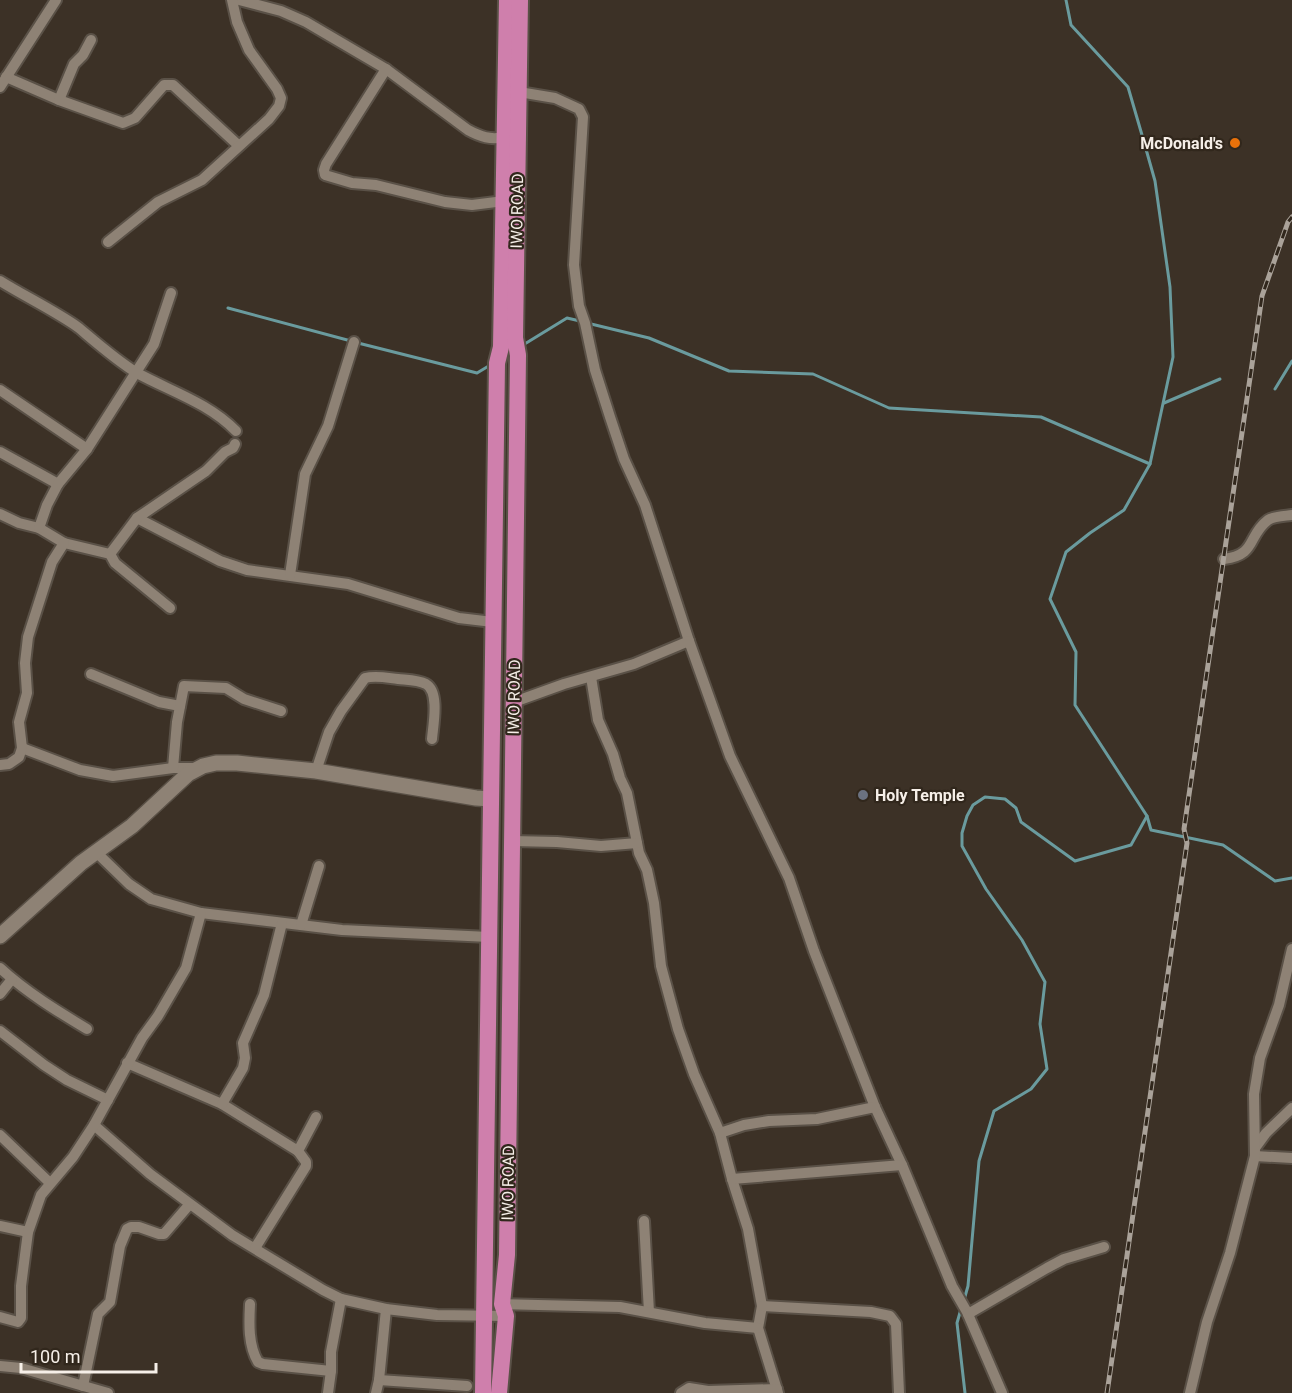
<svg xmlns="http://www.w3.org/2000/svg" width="1292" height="1393" font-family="Roboto,sans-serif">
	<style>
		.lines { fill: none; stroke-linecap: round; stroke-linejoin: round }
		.stream { stroke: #6a9b9e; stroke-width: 3 }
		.street-casing { stroke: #5a5147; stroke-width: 14 }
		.secondary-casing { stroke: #5a5147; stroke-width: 18 }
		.primary-casing { stroke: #5a5147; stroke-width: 20 }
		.street { stroke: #8e8275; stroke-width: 10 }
		.secondary { stroke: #8e8275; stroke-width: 15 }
		.primary { stroke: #cf7fac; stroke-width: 16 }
		.rail-casing { stroke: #aaa299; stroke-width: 5 }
		.rail { stroke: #31271c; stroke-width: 3; stroke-dasharray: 9; stroke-linecap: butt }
		.food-dot { fill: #e8710a; stroke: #31271c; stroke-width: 2 }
		.worship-dot { fill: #6b7280; stroke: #31271c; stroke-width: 2 }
		.labels { text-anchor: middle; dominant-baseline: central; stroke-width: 4.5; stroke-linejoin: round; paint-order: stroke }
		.poi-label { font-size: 16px; font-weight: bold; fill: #f6efe8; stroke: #31271c; text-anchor: end }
		.street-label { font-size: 16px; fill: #f6efe8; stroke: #31271c }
	</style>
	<rect width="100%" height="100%" fill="#3c3126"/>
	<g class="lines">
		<g class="stream">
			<polyline points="228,308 351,341"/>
			<polyline points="587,323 649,338 729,371 813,374 889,408 1041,417 1150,464"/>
			<polyline points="358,343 477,373 492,364"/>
			<polyline points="523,345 567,318 580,321"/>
			<polyline points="1275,389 1292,361"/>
			<polyline points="1164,403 1220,379"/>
			<polyline points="1147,816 1151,830 1223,845 1275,881 1292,878"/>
			<polyline points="964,1300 968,1286 979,1161 994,1111 1031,1089 1047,1069 1040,1024 1045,982 1022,940 986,889 962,846 962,833 967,816 973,805 985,797 1005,799 1016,808 1021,822 1075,861 1131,845 1147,816 1075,705 1076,652 1050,599 1066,552 1090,533 1124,510 1150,464 1173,357 1170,287 1155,181 1142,135 1128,87 1071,25 1066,0"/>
			<polyline points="961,1309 957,1323 965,1393"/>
		</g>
		<g class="street-casing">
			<g id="street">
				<path d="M239,0l42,11 25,11 80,47 82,61c13,7 22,10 37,7"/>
				<polyline points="386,69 326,164 324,170 325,175 352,183 376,185 445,202 472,205 504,201"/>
				<polyline points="6,77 59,100 123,123 135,118 164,85 173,85 238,145"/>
				<polyline points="0,87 56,0"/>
				<polyline points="519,92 555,98 579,109 583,117 574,265 579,306 585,323 595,370 610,417 624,459 645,505 689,641"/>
				<polyline points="59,100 74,64 83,55 91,40"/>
				<polyline points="108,242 158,202 202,180 269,119 279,106 281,98 277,89 249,50 237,22 232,0"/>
				<path d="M0,281c24,15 57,31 79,47 19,16 37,32 58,45 33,18 72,30 99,58"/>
				<polyline points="0,390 87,449"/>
				<polyline points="0,452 58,484"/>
				<polyline points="0,514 19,523 39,528 64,543 110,554 115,563 170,608"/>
				<polyline points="137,518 220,561 247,570 348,584 459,618 493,622"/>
				<polyline points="39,528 47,505 58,484 87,449 154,344 171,293"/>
				<polyline points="110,554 137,518 206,471 225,452 233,448 235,444"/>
				<path d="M1224,559c33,-4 23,-23 44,-39 6,-4 17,-4 24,-5"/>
				<polyline points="290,575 305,474 328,426 354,342"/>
				<polyline points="91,674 159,702 180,706"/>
				<polyline points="591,677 598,720 613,754 620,778 627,793 639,853 647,870 654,903 661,966 678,1029 694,1074 720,1133 732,1179 748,1229 762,1306 758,1328 778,1393"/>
				<polyline points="514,702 564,684 634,664 689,641 730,756 789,878 814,951 875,1107 902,1165 952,1286 967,1312 1002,1393"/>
				<polyline points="22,748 80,770 113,776 173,768 196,768"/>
				<polyline points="0,765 9,764 19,757 22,748 19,722 27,693 25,663 28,637 52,562 64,543"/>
				<polyline points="173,768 177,722 184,686 226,688 244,699 281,711"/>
				<path d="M316,771l13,-39 12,-21 24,-33c11,-3 23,0 33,1 9,1 20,1 28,5 14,8 7,42 6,55"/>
				<polyline points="512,841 557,842 601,846 637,843"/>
				<polyline points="96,852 129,884 151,899 201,913 342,930 489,937"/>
				<polyline points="301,925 319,866"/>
				<path d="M0,968c26,24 57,43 87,61"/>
				<polyline points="0,994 12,979"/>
				<polyline points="0,1031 44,1065 67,1080 108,1100"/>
				<polyline points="127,1063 222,1104 298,1151"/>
				<polyline points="222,1104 243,1068 245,1058 243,1043 264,995 282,923"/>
				<polyline points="94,1125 150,1174 232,1235 323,1290 341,1299 386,1309 437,1315 506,1316"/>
				<polyline points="720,1133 744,1125 769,1121 817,1119 875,1107"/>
				<polyline points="0,1135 50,1183"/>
				<polyline points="1255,1148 1266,1133 1292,1108"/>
				<polyline points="1255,1156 1292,1158"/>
				<polyline points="732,1179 902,1165"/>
				<polyline points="644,1221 649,1312"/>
				<polyline points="0,1226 28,1232"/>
				<polyline points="255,1248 306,1166 306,1162 298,1151 316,1117"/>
				<path d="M250,1304c-1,19 -2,41 8,58l5,2 68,7"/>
				<polyline points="502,1304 620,1307 705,1323 758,1328"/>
				<polyline points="762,1306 871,1312 890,1316 896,1324 899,1393"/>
				<polyline points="968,1314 1047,1268 1064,1259 1104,1247"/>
				<polyline points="0,1317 18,1322 21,1318 21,1286 28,1232 41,1195 73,1157 94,1125 142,1038 158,1016 186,968 201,913"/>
				<polyline points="0,1366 21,1368 108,1393"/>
				<polyline points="379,1380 467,1386"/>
				<polyline points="83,1386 98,1314 110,1302 120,1246 127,1229 131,1227 139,1227 159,1234 164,1234 189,1205"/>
				<polyline points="328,1393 331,1371 331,1352 341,1299"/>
				<polyline points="376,1393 379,1380 386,1309"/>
				<polyline points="681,1393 689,1388 708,1391 777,1389"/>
				<polyline points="1190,1393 1207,1322 1230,1253 1255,1156 1254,1094 1260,1058 1279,1005 1292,949"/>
			</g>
		</g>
		<g class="secondary-casing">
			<polyline id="secondary" points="0,936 81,863 132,826 188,774 203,766 216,763 237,763 316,771 476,798 491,799"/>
		</g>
		<g class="primary-casing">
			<g id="primary">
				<polyline points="483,1393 497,363 501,347 507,0"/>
				<polyline points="499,1393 506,1316 502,1304 507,1255 518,355 515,338 520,0"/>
			</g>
		</g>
		<use href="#street" class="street"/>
		<use href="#secondary" class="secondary"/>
		<use href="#primary" class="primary"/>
		<g class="rail-casing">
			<polyline id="rail" points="1107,1393 1187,843 1184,829 1262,296 1288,222 1292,217"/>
		</g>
		<use href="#rail" class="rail"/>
	</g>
	<circle class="food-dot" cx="1235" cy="143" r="6"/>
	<circle class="worship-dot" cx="863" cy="795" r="6"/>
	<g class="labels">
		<g class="poi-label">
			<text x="1223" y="143">McDonald's</text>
			<text x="875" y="795" text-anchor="start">Holy Temple</text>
		</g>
		<g class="street-label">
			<text transform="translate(517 211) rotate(-89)">IWO ROAD</text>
			<text transform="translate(514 697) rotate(-89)">IWO ROAD</text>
			<text transform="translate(508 1183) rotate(-89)">IWO ROAD</text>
		</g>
	</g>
	<path d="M21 1363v9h135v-9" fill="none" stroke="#f6efe8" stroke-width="3"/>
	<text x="30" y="1363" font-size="18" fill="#f6efe8" stroke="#31271c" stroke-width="4.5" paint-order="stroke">100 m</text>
</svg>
